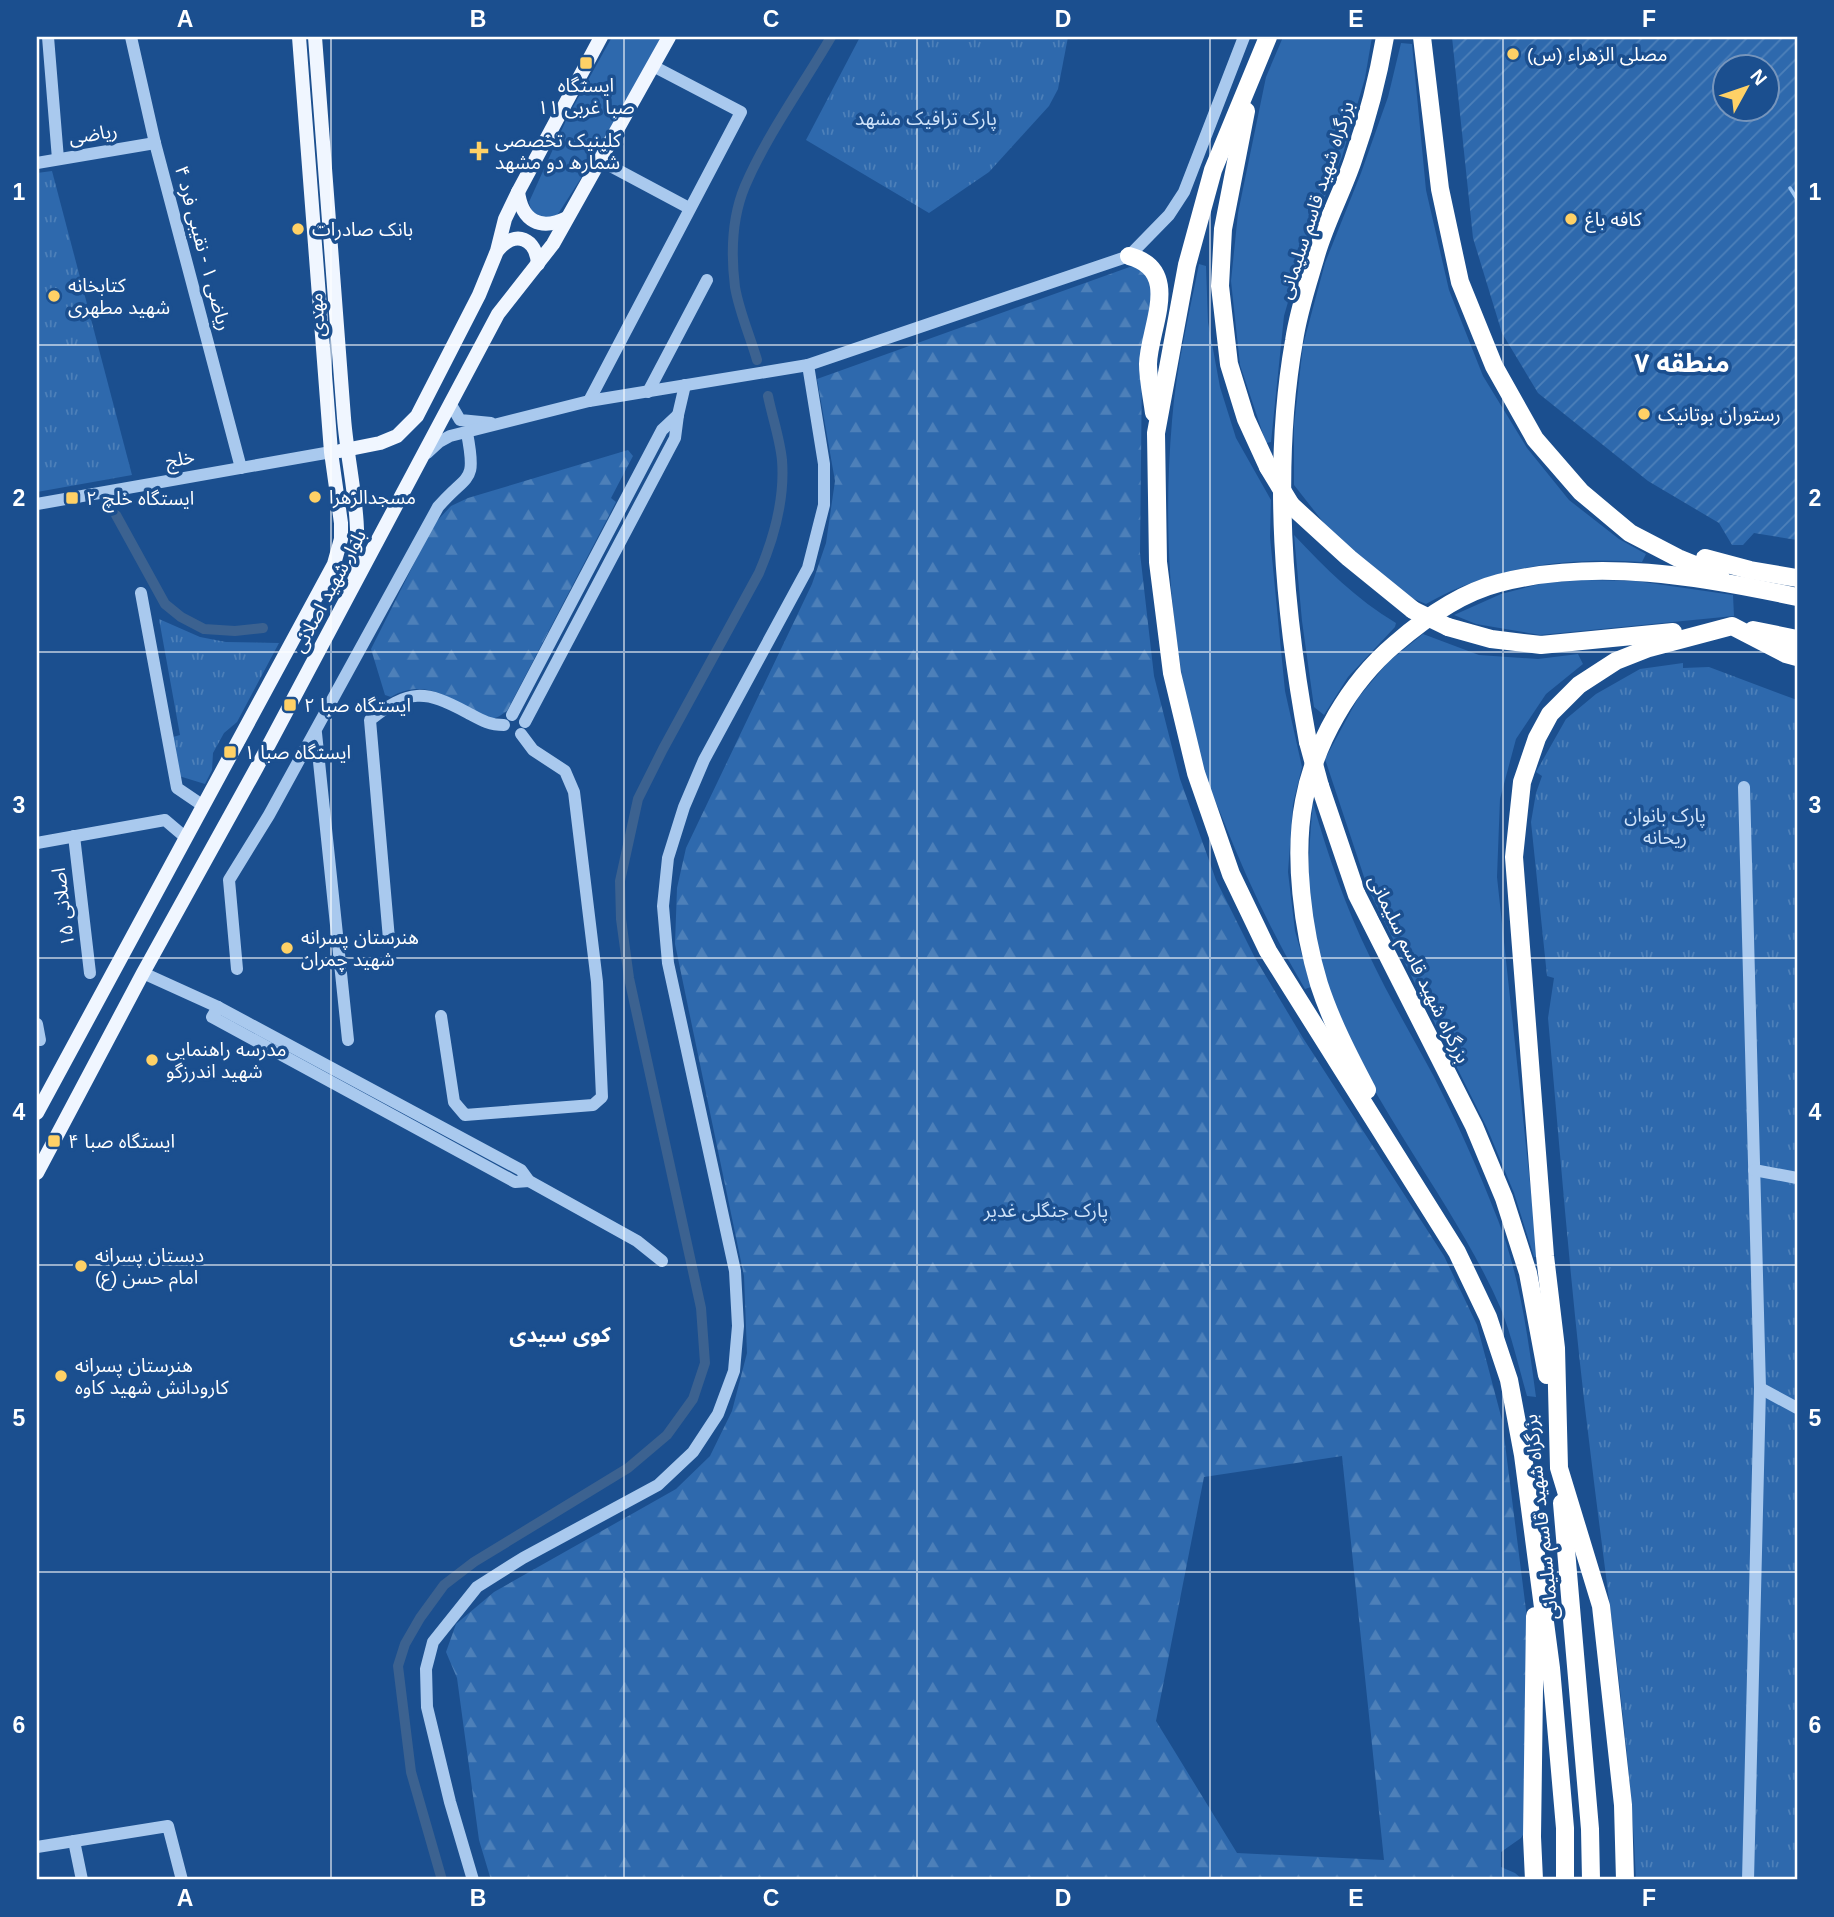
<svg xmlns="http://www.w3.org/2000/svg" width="1834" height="1917" font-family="Helvetica,'Noto Sans Arabic',sans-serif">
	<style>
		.grass { fill: #2e69ad }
		.forest { fill: url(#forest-firs); fill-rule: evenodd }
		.park { fill: url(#park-tufts) }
		.garden { fill: url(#garden-furrows); fill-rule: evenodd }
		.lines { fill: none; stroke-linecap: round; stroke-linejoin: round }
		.stream { stroke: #9cc4f0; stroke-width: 3.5 }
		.canal { stroke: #3c6290; stroke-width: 10 }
		.minor { stroke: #a9c9ee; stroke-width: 12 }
		.major { stroke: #f0f6ff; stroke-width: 14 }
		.highway { stroke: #fff; stroke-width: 18 }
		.highway-bridge { stroke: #fff; stroke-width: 18 }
		.grid { fill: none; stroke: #fff; stroke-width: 2; stroke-opacity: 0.55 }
		.poi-dot { fill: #ffd166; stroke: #1b4f8f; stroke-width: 2.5 }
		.labels { text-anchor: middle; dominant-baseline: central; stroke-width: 7; stroke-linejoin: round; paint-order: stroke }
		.poi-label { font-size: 19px; fill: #fff; stroke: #1b4f8f; text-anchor: start }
		.park-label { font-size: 19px; fill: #cfe3fa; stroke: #1b4f8f }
		.street-label { font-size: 19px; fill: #fff; stroke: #1b4f8f }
		.neighbourhood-label { font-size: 21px; font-weight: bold; fill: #fff; stroke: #1b4f8f }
		.district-label { font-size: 26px; font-weight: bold; fill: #fff; stroke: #1b4f8f }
		.neatline { fill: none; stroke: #fff; stroke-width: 2.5 }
		.grid-label { font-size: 23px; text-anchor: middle; font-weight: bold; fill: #fff }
	</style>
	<defs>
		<pattern id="forest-firs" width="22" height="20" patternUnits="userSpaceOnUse" patternTransform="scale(1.75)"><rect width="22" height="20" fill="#2e69ad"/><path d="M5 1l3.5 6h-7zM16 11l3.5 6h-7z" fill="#4d80b9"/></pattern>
		<pattern id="park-tufts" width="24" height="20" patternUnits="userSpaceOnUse" patternTransform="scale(1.75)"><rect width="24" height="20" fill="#2e69ad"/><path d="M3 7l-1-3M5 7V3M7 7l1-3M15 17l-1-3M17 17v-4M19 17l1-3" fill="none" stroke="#4d80b9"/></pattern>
		<pattern id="garden-furrows" width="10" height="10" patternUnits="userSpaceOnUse" patternTransform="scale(1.75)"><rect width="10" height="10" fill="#2e69ad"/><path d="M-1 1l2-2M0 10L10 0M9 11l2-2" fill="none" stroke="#4d80b9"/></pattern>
	</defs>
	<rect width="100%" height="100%" fill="#1b4f8f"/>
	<g class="grass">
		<polygon points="612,37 662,37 610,133 558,214 550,220 532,213 529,202 568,116"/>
		<polygon points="1283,37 1372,37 1365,78 1342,157 1305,243 1284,316 1271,442 1266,443 1240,365 1231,281 1238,213 1266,77"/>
		<path d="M1401,43l11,1 14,146 23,100 34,86 44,72 42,52 50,39 27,15 -4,8c-75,-5 -149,4 -216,42l-17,-7 -44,-32 -34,-33 -37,-47v-60l9,-80 22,-82 36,-90 27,-76z"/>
		<path d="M1199,264l7,2 2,56 12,65 16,51 35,62 -1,37 15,154 17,76 -9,37 -5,68 7,59 16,56 -6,2c-32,-54 -58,-109 -81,-167 -7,-18 -16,-36 -21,-54 -32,-114 -41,-230 -31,-347 4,-53 17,-106 27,-157z"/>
		<path d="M1294,535c32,34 62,64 102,88l-1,4 -47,50 -24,38 -10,-8 -12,-86z"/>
		<polygon points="1584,580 1636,581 1733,595 1734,616 1540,635 1476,624 1454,615 1501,594 1543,583"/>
		<polygon points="1423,634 1479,655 1538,659 1578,654 1583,664 1546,694 1516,739 1500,799 1497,877 1538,1257 1534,1257 1514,1193 1487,1128 1368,889 1325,759 1358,698 1388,662"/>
		<path d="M1313,803c15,53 33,105 57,154 19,40 42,79 63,118 24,47 46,96 65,145 22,57 30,117 38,177l-9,-1c-8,-28 -15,-59 -26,-87 -56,-129 -164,-236 -188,-379 -7,-43 -4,-84 0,-127z"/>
	</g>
	<g class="forest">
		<path d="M1138,264l17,24 -13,78 -2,187 14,123 26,103 36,101 39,78 48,80 141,218 33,69 25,95 24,190v220l-5,8 -20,14v15l14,6 8,7h-1032l-12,-40 -22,-162 -11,-26 10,-28 38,-32 182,-103 34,-33 22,-45 15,-58 -3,-77 -69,-332 2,-56 9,-40 126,-264 14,-41 9,-62 -18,-102zM1342,1456l42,404 -147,-7 -81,-132 48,-244z"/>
		<path d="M628,450l5,6 -22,42 5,4 -109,209c-6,4 -12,9 -20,8 -9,-1 -18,-8 -24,-13 -23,-16 -47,-24 -72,-9l-6,-2 -14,-46 63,-125 17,-18 17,-8z"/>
	</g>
	<g class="park">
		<polygon points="860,37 1068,37 1058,89 1049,106 989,172 929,213 806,140"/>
		<polygon points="52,171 132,475 37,492 37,173"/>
		<polygon points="159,619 200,637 226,642 279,643 237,722 224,733 213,753 212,770 205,784 179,776 173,737 180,735"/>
		<path d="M1683,663v5l26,-1 88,33v1180h-161c-6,-144 -29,-287 -46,-431 -18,-143 -29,-287 -42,-431l6,-40 -7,-2 -16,-154 5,-29 6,-17 -6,-4 30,-53 30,-25 44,-25z"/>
	</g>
	<path class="garden" d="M1452,37h345v503l-43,-7 -11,12h-11l-13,-22 -71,-42 -110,-88 -36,-60 -29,-95zM1726,66h42v42h-42z"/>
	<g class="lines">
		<polyline class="stream" points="1790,188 1797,199"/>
		<g class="canal">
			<path d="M757,360c-7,-24 -18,-49 -22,-73 -4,-32 -3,-70 10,-101 22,-51 58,-101 86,-149"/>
			<polyline points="116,515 165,604 181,617 204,629 235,631 263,628"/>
			<path d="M442,1880l-31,-108 -13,-106 7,-22 15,-26 24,-33 30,-23 154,-94 39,-33 26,-36 12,-36 -4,-55 -72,-330 -8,-59 -1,-38 18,-82 25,-50 96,-176c15,-35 26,-75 23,-113 -2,-21 -10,-44 -14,-64"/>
		</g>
		<g class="minor">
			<polyline points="48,37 58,159"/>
			<polyline points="131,37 155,143 241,468"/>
			<polyline points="601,161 689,208"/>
			<polyline points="37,163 155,143"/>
			<polyline points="648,392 707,280"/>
			<polyline points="589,401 741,112 653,66"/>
			<polyline points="450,403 460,420 491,423"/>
			<polyline points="427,453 439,442 450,436 589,401 808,365 1129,256 1169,215 1184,192 1244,37"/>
			<polyline points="37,504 331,452"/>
			<polyline points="141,593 177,788 202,805"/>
			<polyline points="512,715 662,430 678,415"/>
			<polyline points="525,722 675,438 678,415 685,385"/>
			<polyline points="316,733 348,1040"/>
			<polyline points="1744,787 1760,1388 1748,1880"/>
			<polyline points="74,836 90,973"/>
			<polyline points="37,843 165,820 185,837"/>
			<path d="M389,939l-19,-219c39,-31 54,-31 98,-7 13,7 21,12 36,12"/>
			<path d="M237,969l-8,-89 40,-65 169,-308c30,-35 39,-22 29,-74"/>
			<polyline points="143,973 218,1007 521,1170 529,1181 637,1241 662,1261"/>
			<polyline points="218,1007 212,1017 515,1182 529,1181"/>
			<polyline points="441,1016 454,1102 465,1115 593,1105 602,1097 597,982 574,792 565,771 533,750 521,734"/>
			<polyline points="37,1024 40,1040"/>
			<polyline points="1754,1170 1797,1178"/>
			<polyline points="1760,1388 1797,1408"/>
			<polyline points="74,1841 82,1880"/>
			<polyline points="37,1847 168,1826 182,1880"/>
			<polyline points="473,1880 450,1802 427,1707 426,1669 433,1642 477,1587 523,1558 658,1485 693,1452 718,1414 734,1371 738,1326 735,1271 668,963 663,906 668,858 684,807 704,760 808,568 824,505 824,464 808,365"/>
		</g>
		<g class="major">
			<path d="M315,37c10,127 20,254 29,381 4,52 20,106 10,158"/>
			<path d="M518,192c4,29 22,39 49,26"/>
			<path d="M498,250c18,-21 38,-11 40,14"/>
			<polyline points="340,451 380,443 397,436 417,416 479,295 497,251 505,219 518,192 601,37"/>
			<polyline points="37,1113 334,564 341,539 341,523 331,452 299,37"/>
			<polyline points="37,1173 143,973 257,767 498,314 553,244 669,37"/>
		</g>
		<g class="highway">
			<polyline points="1268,37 1213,170 1187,265 1156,433 1158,562 1172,673 1196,773 1231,874 1268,951 1457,1252 1488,1317 1509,1380 1523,1455 1551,1668 1565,1828 1565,1880"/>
			<polyline points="1422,37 1440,189 1460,282 1494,366 1535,439 1581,492 1630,533 1678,558 1720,575"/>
			<polyline points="1246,111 1223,229 1220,286 1229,364 1246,419 1268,467"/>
			<path d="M1129,256c54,14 20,71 19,108 0,16 4,33 6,49"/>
			<polyline points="1291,505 1349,558 1413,610"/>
			<polyline points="1705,558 1750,570 1797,578"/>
			<polyline points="1448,627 1491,639 1541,645 1673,632"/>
			<polyline points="1753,630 1797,639"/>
			<path d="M1308,742c-24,-130 -37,-270 -14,-401 4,-28 13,-55 21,-82 9,-34 27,-66 38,-99 14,-40 25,-82 32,-123"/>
			<polyline points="1320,786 1357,895 1474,1126 1504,1198 1528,1273 1547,1375"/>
			<path d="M1367,1090c-18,-34 -36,-69 -48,-106 -16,-53 -26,-128 -15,-183 11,-59 45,-118 91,-157 30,-26 65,-51 104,-61 97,-25 201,-7 298,14"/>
			<polyline points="1562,1503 1590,1829 1591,1880"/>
			<polyline points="1534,1880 1532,1837 1535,1616"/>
			<polyline points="1625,1880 1623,1805 1601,1606 1559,1468 1556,1348 1545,1256 1514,857 1522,782 1537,738 1550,714 1579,685 1616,661 1649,648 1732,626 1786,654 1797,657"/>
		</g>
		<g class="highway-bridge">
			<polyline points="1268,467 1291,505"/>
			<polyline points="1413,610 1448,627"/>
			<polyline points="1308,742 1320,786"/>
		</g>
	</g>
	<path class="grid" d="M331,37v1843M624,37v1843M917,37v1843M1210,37v1843M1503,37v1843M37,345h1760M37,652h1760M37,958h1760M37,1265h1760M37,1572h1760"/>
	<g class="poi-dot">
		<circle cx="1513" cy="54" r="7"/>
		<rect x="579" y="56" width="14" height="14" rx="3.5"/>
		<path d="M475.5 140.5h7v7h7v7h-7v7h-7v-7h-7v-7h7z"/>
		<circle cx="1571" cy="219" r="7"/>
		<circle cx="298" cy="229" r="7"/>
		<circle cx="54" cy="296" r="7"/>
		<circle cx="1644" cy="414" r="7"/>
		<circle cx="315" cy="497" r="7"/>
		<rect x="65" y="491" width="14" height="14" rx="3.5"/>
		<rect x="283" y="698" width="14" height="14" rx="3.5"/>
		<rect x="223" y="745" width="14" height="14" rx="3.5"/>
		<circle cx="287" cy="948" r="7"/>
		<circle cx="152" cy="1060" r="7"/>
		<rect x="47" y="1134" width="14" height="14" rx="3.5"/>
		<circle cx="81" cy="1266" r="7"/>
		<circle cx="61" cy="1376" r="7"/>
	</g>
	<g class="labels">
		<g class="poi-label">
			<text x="1527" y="54">مصلی الزهراء (س)</text>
			<text x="586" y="85" text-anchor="middle">ایستگاه<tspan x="586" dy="22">صبا غربی ۱۱</tspan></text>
			<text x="495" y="140">کلینیک تخصصی<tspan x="495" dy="22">شمار‌ه دو مشهد</tspan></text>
			<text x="1585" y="219">کافه باغ</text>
			<text x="312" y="229">بانک صادرات</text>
			<text x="68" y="285">کتابخانه<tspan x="68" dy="22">شهید مطهری</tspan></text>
			<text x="1658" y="414">رستوران بوتانیک</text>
			<text x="329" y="497">مسجدالزهرا</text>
			<text x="86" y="498">ایستگاه خلچ ۲</text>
			<text x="304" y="705">ایستگاه صبا ۲</text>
			<text x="244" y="752">ایستگاه صبا ۱</text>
			<text x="301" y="937">هنرستان پسرانه<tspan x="301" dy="22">شهید چمران</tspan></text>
			<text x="166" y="1049">مدرسه راهنمایی<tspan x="166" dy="22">شهید اندرزگو</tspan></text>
			<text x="68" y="1141">ایستگاه صبا ۴</text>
			<text x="95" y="1255">دبستان پسرانه<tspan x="95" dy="22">امام حسن (ع)</tspan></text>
			<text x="75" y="1365">هنرستان پسرانه<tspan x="75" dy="22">کارودانش شهید کاوه</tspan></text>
		</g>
		<g class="park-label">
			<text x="926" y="118">پارک ترافیک مشهد</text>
			<text x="1665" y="815">پارک بانوان<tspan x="1665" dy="22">ریحانه</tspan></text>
			<text x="1046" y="1210">پارک جنگلی غدیر</text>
		</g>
		<g class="street-label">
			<text transform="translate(93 134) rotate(-9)">ریاضی</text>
			<text transform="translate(1316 200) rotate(-72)">بزرگراه شهید قاسم سلیمانی</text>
			<text transform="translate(203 248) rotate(75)">ریاضی ۱ - نقیبی فرد ۴</text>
			<text transform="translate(317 315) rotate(-94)">مهدی</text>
			<text transform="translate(180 459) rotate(-10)">خلج</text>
			<text transform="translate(329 591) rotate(-62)">بلوار شهید اصلانی</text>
			<text transform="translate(63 907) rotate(-97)">اصلانی ۱۵</text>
			<text transform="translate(1419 969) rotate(64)">بزرگراه شهید قاسم سلیمانی</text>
			<text transform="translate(1541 1517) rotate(-96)">بزرگراه شهید قاسم سلیمانی</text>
		</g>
		<g class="neighbourhood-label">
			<text x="560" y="1334">کوی سیدی</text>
		</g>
		<g class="district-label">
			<text x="1682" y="363">منطقه ۷</text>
		</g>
	</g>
	<rect width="1834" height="1917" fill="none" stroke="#1b4f8f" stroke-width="77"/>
	<g transform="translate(1746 88) rotate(50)"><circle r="33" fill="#1b4f8f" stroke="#7695bc" stroke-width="2"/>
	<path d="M0-5L12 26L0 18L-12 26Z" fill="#ffd166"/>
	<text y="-10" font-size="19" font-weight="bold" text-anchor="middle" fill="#ffffff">N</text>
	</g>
	<rect x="38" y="38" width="1758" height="1840" class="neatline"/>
	<g class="grid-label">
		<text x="185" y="27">A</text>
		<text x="478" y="27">B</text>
		<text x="771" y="27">C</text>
		<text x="1063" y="27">D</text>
		<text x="1356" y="27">E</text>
		<text x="1649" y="27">F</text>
		<text x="19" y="200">1</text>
		<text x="1815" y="200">1</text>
		<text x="19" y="506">2</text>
		<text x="1815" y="506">2</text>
		<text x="19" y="813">3</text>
		<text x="1815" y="813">3</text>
		<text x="19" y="1120">4</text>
		<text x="1815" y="1120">4</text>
		<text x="19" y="1426">5</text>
		<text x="1815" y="1426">5</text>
		<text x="19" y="1733">6</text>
		<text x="1815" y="1733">6</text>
		<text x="185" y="1906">A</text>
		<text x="478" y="1906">B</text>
		<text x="771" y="1906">C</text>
		<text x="1063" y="1906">D</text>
		<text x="1356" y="1906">E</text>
		<text x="1649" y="1906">F</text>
	</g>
</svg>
